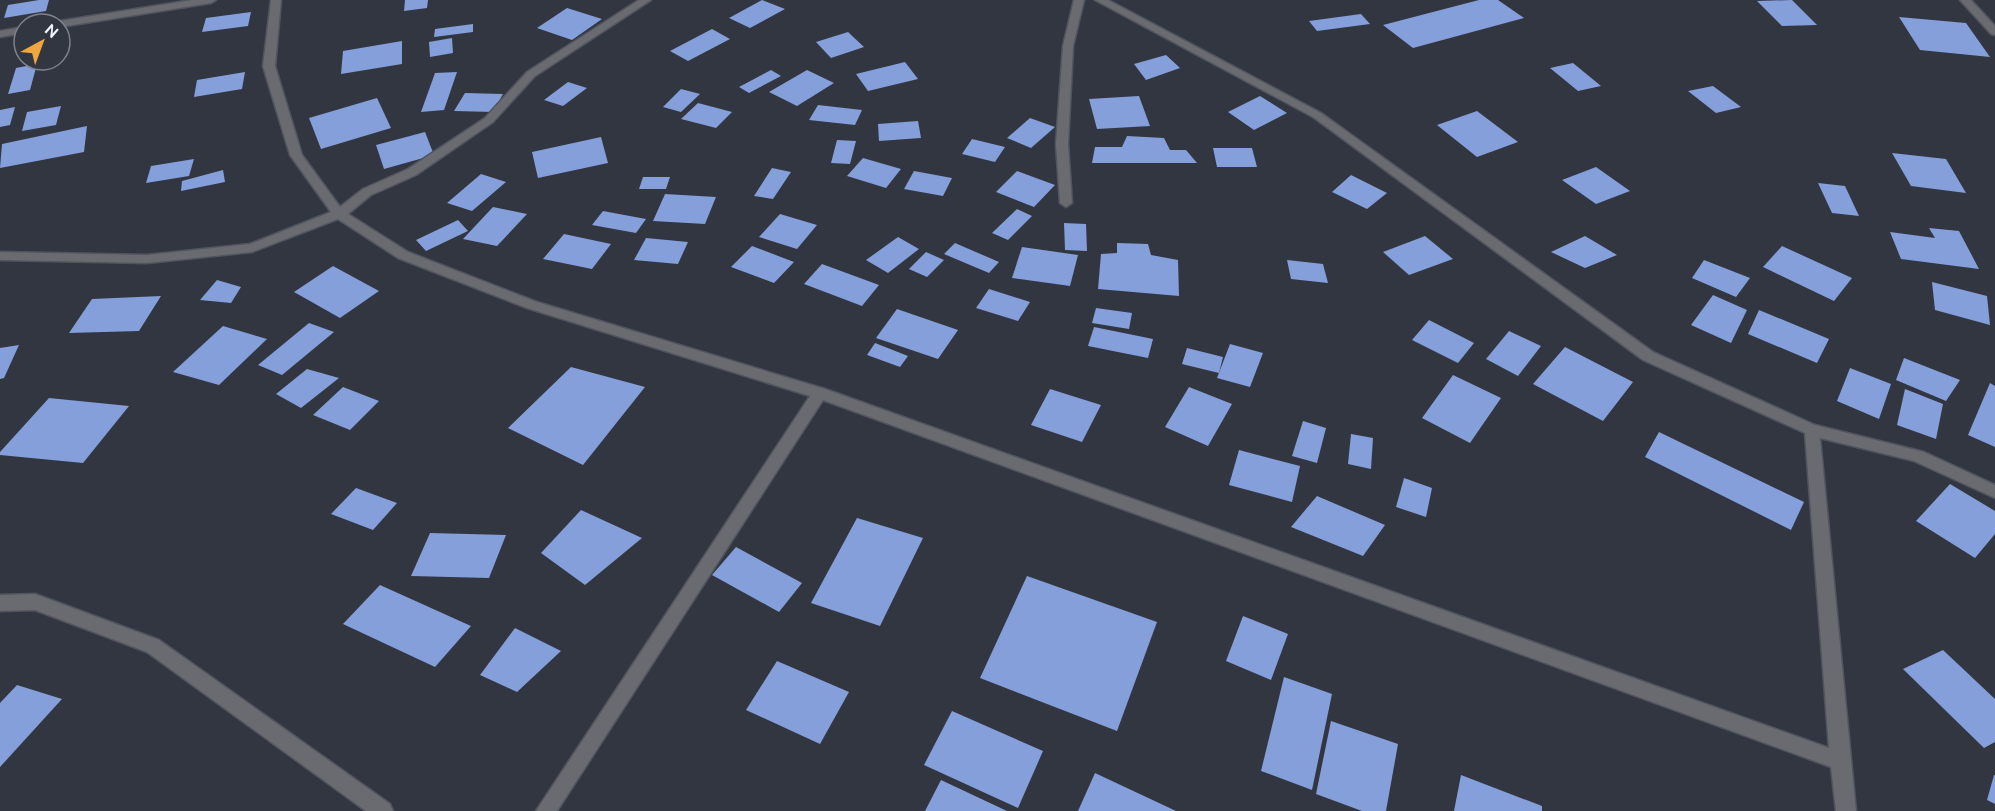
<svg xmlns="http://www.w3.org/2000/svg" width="1995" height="811" font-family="Ubuntu,sans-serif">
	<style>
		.building { fill: #859fda }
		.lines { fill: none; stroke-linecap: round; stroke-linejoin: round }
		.street-casing { stroke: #50545f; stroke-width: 3 }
		.street { fill: #696b71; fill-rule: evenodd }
	</style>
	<rect width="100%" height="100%" fill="#313641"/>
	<g class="building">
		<polygon points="39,0 49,0 46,11 4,18 8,5"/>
		<polygon points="405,0 428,0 427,8 404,11"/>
		<polygon points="762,0 785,9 750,28 729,18"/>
		<polygon points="1479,0 1498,0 1524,18 1413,48 1383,25"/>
		<polygon points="1792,0 1817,25 1782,26 1757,1"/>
		<polygon points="567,8 602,19 572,40 537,28"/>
		<polygon points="251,12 248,26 202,32 206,18"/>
		<polygon points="1361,14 1370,24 1317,31 1309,21"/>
		<polygon points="1899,17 1966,23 1990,57 1920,50"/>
		<polygon points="473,24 473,32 434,37 435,29"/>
		<polygon points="712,29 730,39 688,61 670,51"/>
		<polygon points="848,32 864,47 831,58 816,42"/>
		<polygon points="452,38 453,53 430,57 429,42"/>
		<polygon points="402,41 402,64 341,74 343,51"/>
		<polygon points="1166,55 1180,68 1146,80 1134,64"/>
		<polygon points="905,62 918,79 868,91 856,74"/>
		<polygon points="1573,63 1601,86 1578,91 1550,68"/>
		<polygon points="37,64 30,90 8,94 16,68"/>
		<polygon points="771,70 781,76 749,93 739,87"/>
		<polygon points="807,70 834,83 797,106 769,92"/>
		<polygon points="245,72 242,89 194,97 197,80"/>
		<polygon points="457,72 444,110 421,112 435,73"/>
		<polygon points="568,82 587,88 563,106 544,100"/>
		<polygon points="1713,86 1741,107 1716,113 1688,91"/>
		<polygon points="681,89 700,94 681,112 663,107"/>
		<polygon points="465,93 503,94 493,112 454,111"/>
		<polygon points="1139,96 1150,126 1097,129 1089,99"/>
		<polygon points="1260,96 1287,113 1254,130 1228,112"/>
		<polygon points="377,98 391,128 321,149 309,118"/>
		<polygon points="698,103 732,112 716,128 681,119"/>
		<polygon points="818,105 862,110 855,125 809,120"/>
		<polygon points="61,106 56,125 22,131 27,112"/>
		<polygon points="15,107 10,125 0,127 0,110"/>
		<polygon points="1477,111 1518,142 1477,157 1437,125"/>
		<polygon points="1030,118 1055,127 1031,148 1007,138"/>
		<polygon points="918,121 921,138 879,141 878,124"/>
		<polygon points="87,126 84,152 0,168 2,144"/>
		<polygon points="425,132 434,155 384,169 376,145"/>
		<polygon points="1127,136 1164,138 1170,150 1186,150 1197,163 1092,163 1095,147 1122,147"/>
		<polygon points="601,137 608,163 538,178 532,152"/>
		<polygon points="972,139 1005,147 995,162 962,154"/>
		<polygon points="837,140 856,141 850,164 831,163"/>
		<polygon points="1213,148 1252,148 1257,167 1217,167"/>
		<polygon points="1892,153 1946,159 1966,193 1911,186"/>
		<polygon points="863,158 901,169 886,188 847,176"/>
		<polygon points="194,159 189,176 146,183 151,166"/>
		<polygon points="1596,167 1630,191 1596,204 1562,180"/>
		<polygon points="772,168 791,172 773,199 754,196"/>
		<polygon points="223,170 225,182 181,191 182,181"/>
		<polygon points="914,171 952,178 943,196 904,189"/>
		<polygon points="1017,171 1055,185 1034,207 996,192"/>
		<polygon points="481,174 506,182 472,211 447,203"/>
		<polygon points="1351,175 1387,193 1367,209 1332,192"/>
		<polygon points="643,177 670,177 666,189 639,189"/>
		<polygon points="1818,183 1845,186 1859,216 1832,213"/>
		<polygon points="665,194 716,197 705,224 653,221"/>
		<polygon points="493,207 527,214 497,246 463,239"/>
		<polygon points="1017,209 1032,216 1008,240 992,233"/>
		<polygon points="603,211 646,219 636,233 592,225"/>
		<polygon points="780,214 817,225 797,249 759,237"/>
		<polygon points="458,220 468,231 426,251 416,240"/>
		<polygon points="1064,223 1086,224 1087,251 1065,250"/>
		<polygon points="1929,228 1959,231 1979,269 1901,259 1890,232 1935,238"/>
		<polygon points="564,234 611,244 592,269 543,259"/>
		<polygon points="1425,236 1453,259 1409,275 1383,252"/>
		<polygon points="1585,236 1617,255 1585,268 1551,252"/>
		<polygon points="898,237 919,249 888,273 866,260"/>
		<polygon points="646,238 688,242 678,264 634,260"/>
		<polygon points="955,243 999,262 989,273 944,254"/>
		<polygon points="1117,243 1148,244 1151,255 1178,260 1179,296 1098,289 1101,254 1117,253"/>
		<polygon points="752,246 794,262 774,283 731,267"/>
		<polygon points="1782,246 1852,278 1834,301 1763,267"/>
		<polygon points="1022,247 1078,255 1070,286 1012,278"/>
		<polygon points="926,252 944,260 927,277 909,269"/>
		<polygon points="1287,260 1323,264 1328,283 1291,279"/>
		<polygon points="1704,260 1750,278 1736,297 1692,278"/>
		<polygon points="822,264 879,285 862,306 804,284"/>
		<polygon points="333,266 379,291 340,318 294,292"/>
		<polygon points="217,280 241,287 231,303 200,300"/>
		<polygon points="1932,282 1987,296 1990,325 1935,310"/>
		<polygon points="989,289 1030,302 1018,321 976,308"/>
		<polygon points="1713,295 1747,310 1731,343 1691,325"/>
		<polygon points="161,296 139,331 69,333 92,299"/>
		<polygon points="1096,308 1132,313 1129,329 1092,323"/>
		<polygon points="897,309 958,330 938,359 876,338"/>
		<polygon points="1759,310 1829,339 1817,363 1748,334"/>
		<polygon points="1429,320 1474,343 1458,363 1412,340"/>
		<polygon points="309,323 334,332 282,375 258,365"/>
		<polygon points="223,326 267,339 219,385 173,372"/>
		<polygon points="1094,327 1153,339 1148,358 1088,346"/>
		<polygon points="1509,331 1541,346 1518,376 1486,359"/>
		<polygon points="875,343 908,356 900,367 867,355"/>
		<polygon points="1230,344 1263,353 1250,387 1217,378"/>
		<polygon points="19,345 4,378 0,379 0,348"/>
		<polygon points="1565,347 1633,382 1603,421 1533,384"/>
		<polygon points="1187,348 1223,357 1219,373 1182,364"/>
		<polygon points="1904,358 1960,380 1946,401 1896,380"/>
		<polygon points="571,367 645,387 583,465 508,428"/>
		<polygon points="1850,368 1891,384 1879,419 1837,401"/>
		<polygon points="307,369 339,378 301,408 276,394"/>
		<polygon points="1453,375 1501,398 1470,443 1422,418"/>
		<polygon points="1990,383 1995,386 1995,447 1968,435"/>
		<polygon points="343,387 379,401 350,430 313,415"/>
		<polygon points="1189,387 1232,404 1208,446 1165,427"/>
		<polygon points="1050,389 1101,405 1082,442 1031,425"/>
		<polygon points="1905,389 1943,404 1936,439 1897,425"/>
		<polygon points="49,398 129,406 83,463 0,455 0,452"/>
		<polygon points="1303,421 1326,428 1317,463 1292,456"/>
		<polygon points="1659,432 1804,502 1791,530 1645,457"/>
		<polygon points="1351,434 1373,438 1371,469 1348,464"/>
		<polygon points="1239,450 1300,466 1292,502 1229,485"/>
		<polygon points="1404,478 1432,488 1426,517 1396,507"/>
		<polygon points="1950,484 1995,511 1995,534 1975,558 1916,521"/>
		<polygon points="356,488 397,503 373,530 331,514"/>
		<polygon points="1317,496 1385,525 1363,556 1291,527"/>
		<polygon points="581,510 642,538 585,585 541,553"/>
		<polygon points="857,518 923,538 880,626 811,603"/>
		<polygon points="430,533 506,535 489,578 411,576"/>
		<polygon points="736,547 802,583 779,612 712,575"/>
		<polygon points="1027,576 1157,622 1117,731 980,678"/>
		<polygon points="380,585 471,626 435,667 343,624"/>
		<polygon points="1243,616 1288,634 1271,680 1226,661"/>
		<polygon points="515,628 561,651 517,692 480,675"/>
		<polygon points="1943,650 1995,699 1995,742 1984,748 1903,669"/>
		<polygon points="777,661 849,692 820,744 746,710"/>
		<polygon points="1284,677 1332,694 1312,790 1261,771"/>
		<polygon points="17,685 62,699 0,767 0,703"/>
		<polygon points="952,711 1043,751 1018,808 924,765"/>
		<polygon points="1331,721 1398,744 1386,811 1362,811 1316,794"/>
		<polygon points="1095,773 1176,811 1078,811"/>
		<polygon points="1461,775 1542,806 1542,811 1454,811"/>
		<polygon points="1994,775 1995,775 1995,804 1987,800"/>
		<polygon points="941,780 1007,811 925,811"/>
	</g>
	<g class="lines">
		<g class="street-casing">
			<g id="street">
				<polygon points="192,0 216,0 211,3 60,27 60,24 55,24 60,21"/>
				<polygon points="271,0 281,0 275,66 302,155 340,207 363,189 408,169 485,118 527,72 639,0 651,0 535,76 493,122 416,175 371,195 348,214 408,252 537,302 825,389 1829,748 1805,433 1643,360 1313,117 1095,0 1108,0 1321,113 1653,352 1815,425 1924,452 1995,485 1995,498 1914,461 1820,438 1856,811 1836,811 1831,767 823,400 557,811 536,811 810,396 527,308 398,258 338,219 252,252 147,263 0,260 0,252 147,255 250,244 331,212 290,155 263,66"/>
				<polygon points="1074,0 1084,0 1073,46 1068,144 1072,203 1066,207 1060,203 1056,144 1063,46"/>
				<polygon points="1960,0 1971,0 1995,26 1995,35 1991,34"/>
				<polygon points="24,27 24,33 0,37 0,31"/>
				<polygon points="35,594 159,640 390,804 393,811 366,811 147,652 35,610 0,611 0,595"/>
			</g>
		</g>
		<use href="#street" class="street"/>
	</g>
	<g transform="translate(42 42) rotate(41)"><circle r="28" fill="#313641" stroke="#7d828b" stroke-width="1.5"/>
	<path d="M0-4.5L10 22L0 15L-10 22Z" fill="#f0a63f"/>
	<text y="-9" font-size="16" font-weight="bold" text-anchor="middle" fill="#f0f3fb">N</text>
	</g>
</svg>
